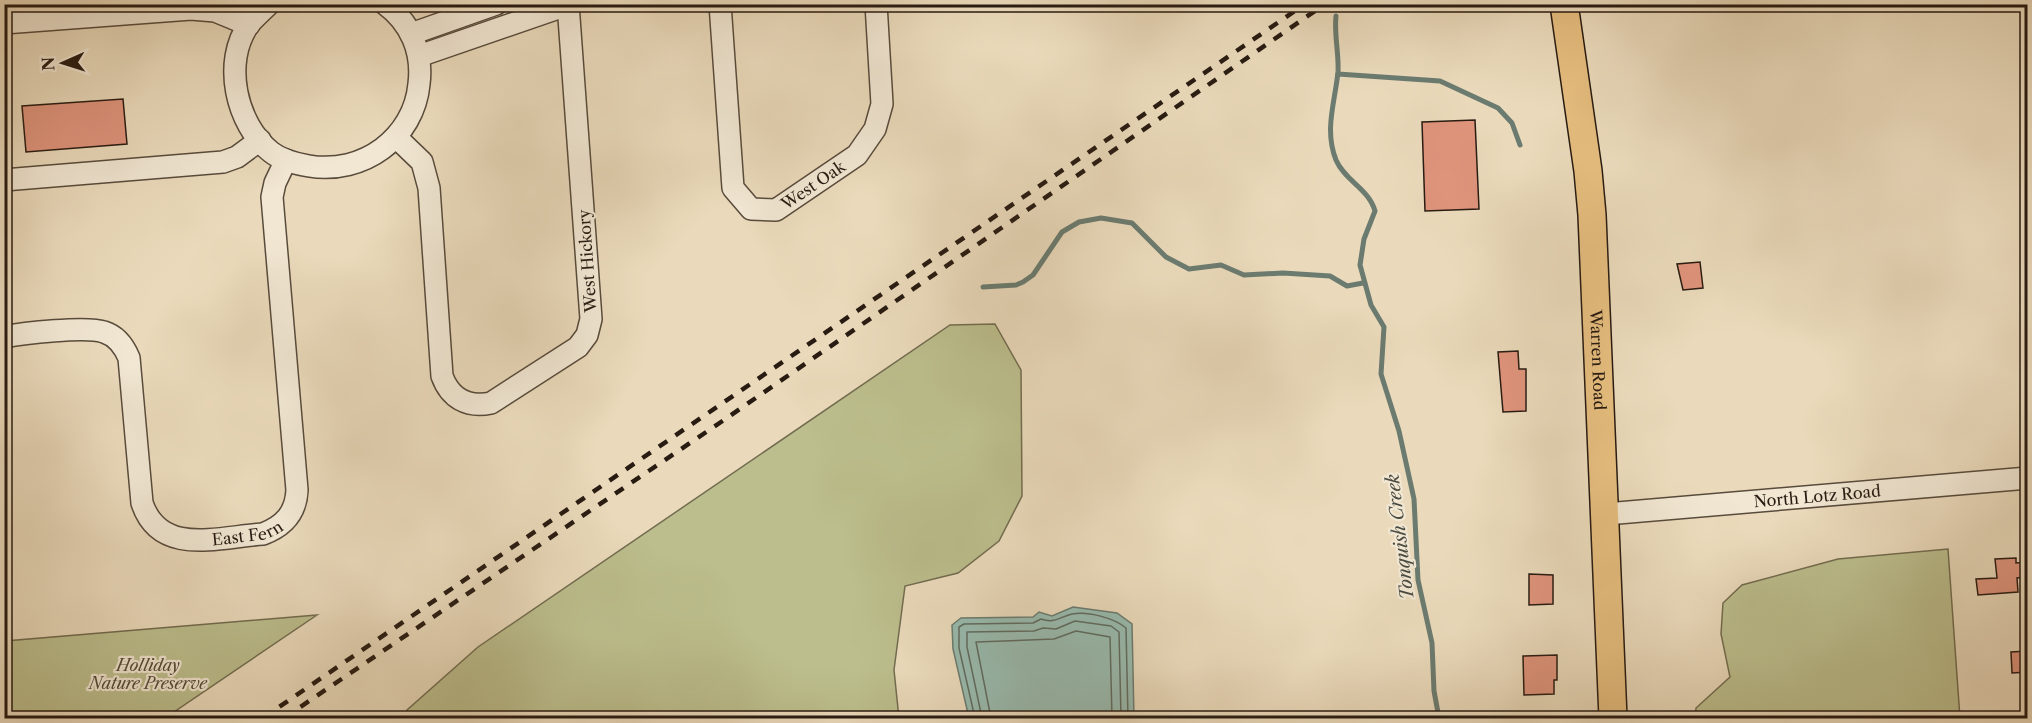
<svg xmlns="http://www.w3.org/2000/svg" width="2032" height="723" font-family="'Libre Caslon Text',serif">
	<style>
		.green { fill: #bcbe8d; stroke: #726c50; stroke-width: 1.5 }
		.water { fill: #98bbaf; stroke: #6b7b70; stroke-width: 1.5 }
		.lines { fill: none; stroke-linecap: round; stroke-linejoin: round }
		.shore { stroke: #606b60; stroke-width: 1.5 }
		.stream { stroke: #6b7b70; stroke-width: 5 }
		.building { fill: #df947c; stroke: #281b12; stroke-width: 1.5 }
		.minor-casing { stroke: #584b3c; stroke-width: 24 }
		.major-casing { stroke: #281b12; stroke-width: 30 }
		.minor { stroke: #f1e7d3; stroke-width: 21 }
		.major { stroke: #e5bd7e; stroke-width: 27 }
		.rail { stroke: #281b12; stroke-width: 4.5; stroke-dasharray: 10 10; stroke-linecap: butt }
		.labels { text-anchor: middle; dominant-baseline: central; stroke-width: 4.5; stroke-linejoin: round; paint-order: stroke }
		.street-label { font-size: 16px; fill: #281b12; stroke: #f1e7d3 }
		.park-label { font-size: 16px; font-style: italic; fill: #544c37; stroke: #f1e7d3 }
		.water-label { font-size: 18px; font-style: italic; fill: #4a4b41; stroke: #f1e7d3 }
	</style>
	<rect width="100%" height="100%" fill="#eadabb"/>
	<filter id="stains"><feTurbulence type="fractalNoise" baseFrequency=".00333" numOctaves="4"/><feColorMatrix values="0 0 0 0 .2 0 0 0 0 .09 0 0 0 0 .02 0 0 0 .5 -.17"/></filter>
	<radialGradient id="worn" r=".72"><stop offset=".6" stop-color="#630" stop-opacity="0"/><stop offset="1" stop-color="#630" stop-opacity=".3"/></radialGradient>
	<g class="green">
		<polygon points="995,324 1021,370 1022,496 999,541 958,573 905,586 894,670 899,718 402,718 407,710 478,647 950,325"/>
		<polygon points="1948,549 1960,718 1695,718 1696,708 1730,677 1721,634 1723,603 1742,585 1838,559"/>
		<polygon points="317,615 165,718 5,718 5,641"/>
	</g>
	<polygon class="water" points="1073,607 1117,613 1132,624 1134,718 969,718 953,649 952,625 961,618 1033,617 1039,612 1052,616"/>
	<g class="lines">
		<g class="shore">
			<path d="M975,718l-16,-70v-21l5,-3 69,-1 8,-4c14,5 18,-2 31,-5 16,-3 42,4 54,14l2,90"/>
			<polyline points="982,718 967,647 967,632 1034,631 1043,628 1056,629 1075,621 1111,626 1119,632 1121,718"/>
			<polyline points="991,718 976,642 1054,639 1076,631 1110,637 1112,718"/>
		</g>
		<g class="stream">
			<path d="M1336,16c-2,19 3,37 2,56 -3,30 -14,58 -2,88 9,21 33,29 39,51l-11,28 -4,26 11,40 13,22 -3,47 18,57 15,68 4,81 14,63 2,48 5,27"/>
			<polyline points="1338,74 1440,81 1498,108 1512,123 1520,145"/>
			<polyline points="983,287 1016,285 1023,282 1033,275 1062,232 1079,222 1101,218 1132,223 1166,257 1189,269 1221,265 1244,275 1283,273 1330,276 1347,286 1363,283"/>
		</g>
	</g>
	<g class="building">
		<polygon points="123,99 127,144 26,152 22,106"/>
		<polygon points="1475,120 1479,209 1425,211 1422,122"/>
		<polygon points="1700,262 1703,288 1683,290 1677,264"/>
		<polygon points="1518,351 1519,369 1526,369 1526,411 1503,412 1498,352"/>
		<polygon points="2016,558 2016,563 2028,562 2028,577 2017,578 2018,592 1978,595 1976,579 1997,578 1995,559"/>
		<polygon points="1529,574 1553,575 1553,604 1529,605"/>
		<polygon points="2028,651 2028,672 2012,673 2011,652"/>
		<polygon points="1557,655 1557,680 1554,680 1554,694 1524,695 1523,656"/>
	</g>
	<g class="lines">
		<g class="minor-casing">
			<g id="minor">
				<path d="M269,4c-7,7 -14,13 -20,20 -27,38 -13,100 22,128 10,8 26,12 38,14 54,9 105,-28 110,-82 4,-32 -8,-61 -34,-80"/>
				<path id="s1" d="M720,4l13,184 18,21 25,1 81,-55 18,-26 7,-25 -6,-100"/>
				<polyline points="4,23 191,9 215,11 249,25"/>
				<polyline points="411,34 496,4"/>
				<polyline points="419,56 570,4"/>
				<path d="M396,137l26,25 7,26 13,188c8,22 25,32 49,27l87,-56 9,-12 4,-16 -23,-315"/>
				<polyline points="4,180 223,162 237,157 260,140"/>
				<path id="s2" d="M4,337c19,-4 83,-11 100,-5 13,4 20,14 25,26l13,145c18,54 76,34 121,31 21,-8 33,-21 34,-44l-25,-293 3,-14 11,-23"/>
				<path id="s3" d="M1606,514l422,-36"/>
			</g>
		</g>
		<g class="major-casing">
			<g id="major">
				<path id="s4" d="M1564,4l24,167 4,44 21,503"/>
			</g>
		</g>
		<use href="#minor" class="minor"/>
		<use href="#major" class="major"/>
		<g class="rail">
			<polyline points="263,718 1305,4"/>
			<polyline points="284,718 721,422 1325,4"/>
		</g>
	</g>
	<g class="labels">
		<g class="street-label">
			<text stroke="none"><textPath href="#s1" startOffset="282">West Oak</textPath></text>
			<text transform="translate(587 261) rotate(-94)">West Hickory</text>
			<text stroke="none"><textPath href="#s4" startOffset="358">Warren Road</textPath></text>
			<text stroke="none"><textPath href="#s3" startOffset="212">North Lotz Road</textPath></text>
			<text stroke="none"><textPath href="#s2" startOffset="406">East Fern</textPath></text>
		</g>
		<g class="park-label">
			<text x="148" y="665">Holliday<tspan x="148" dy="18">Nature Preserve</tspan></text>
		</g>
		<g class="water-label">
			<text transform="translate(1400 537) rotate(-97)">Tonquish Creek</text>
		</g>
	</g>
	<rect width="2032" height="723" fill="none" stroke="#eadabb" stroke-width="24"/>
	<rect x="6" y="6" width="2020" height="711" fill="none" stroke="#281b12" stroke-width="3"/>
	<rect x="12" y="12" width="2008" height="699" fill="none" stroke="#281b12" stroke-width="1.5"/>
	<g transform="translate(63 63) rotate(267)" stroke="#f1e7d3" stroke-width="4.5" paint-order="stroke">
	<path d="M0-4.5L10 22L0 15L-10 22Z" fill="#281b12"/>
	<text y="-9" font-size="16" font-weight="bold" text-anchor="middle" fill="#281b12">N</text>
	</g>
	<rect width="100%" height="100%" filter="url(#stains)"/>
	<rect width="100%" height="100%" fill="url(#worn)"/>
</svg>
